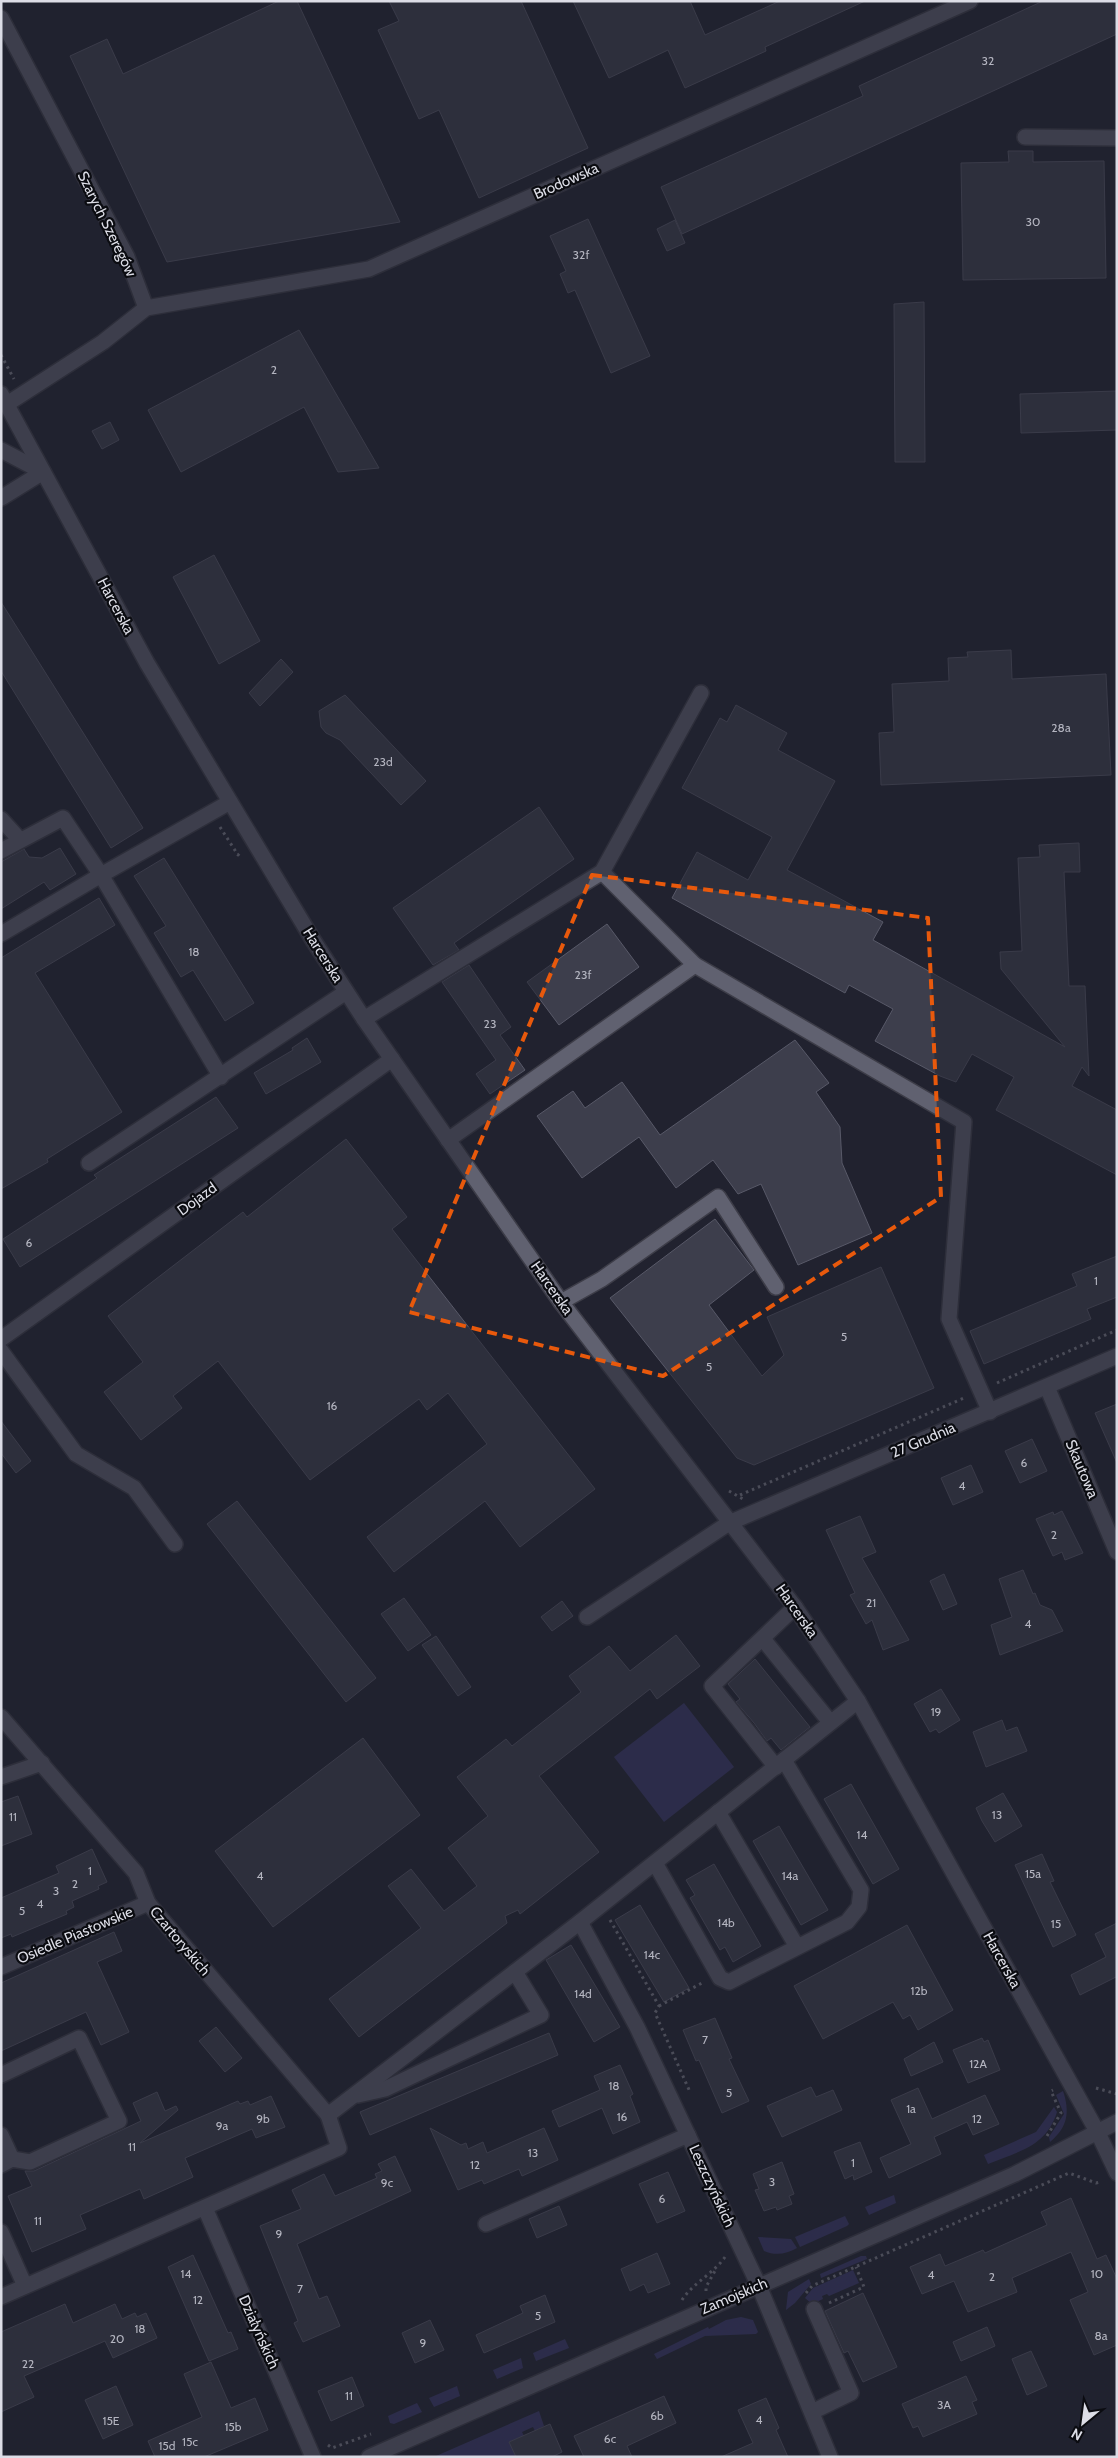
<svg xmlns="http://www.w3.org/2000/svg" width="1118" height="2458" font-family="Cabin,sans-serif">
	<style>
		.green { fill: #3a396b }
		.building { fill: #3d3e4c; stroke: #585968 }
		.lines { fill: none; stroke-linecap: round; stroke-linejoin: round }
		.minor-casing { stroke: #3d3d48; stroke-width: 18 }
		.path { stroke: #7d7e89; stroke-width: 3; stroke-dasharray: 2.5 4; stroke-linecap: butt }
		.minor { stroke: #606170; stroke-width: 15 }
		.marked { fill: none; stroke: #e8590c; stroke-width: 4; stroke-dasharray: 10 6; stroke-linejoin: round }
		.labels { text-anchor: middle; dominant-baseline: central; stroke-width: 4.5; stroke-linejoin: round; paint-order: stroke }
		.number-label { font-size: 12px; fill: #b4b5c0 }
		.street-label { font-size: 15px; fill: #dcdde6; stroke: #0b0c11 }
	</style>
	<rect width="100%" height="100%" fill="#21222f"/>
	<g class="green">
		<polygon points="684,1703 734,1767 664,1822 614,1757"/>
		<path d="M1063,2091c7,21 5,36 -13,51l-1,-5 15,-23 -8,-19z"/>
		<path d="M1054,2107l3,5c-11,35 -38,39 -69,52l-4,-9 52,-23z"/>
		<polygon points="894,2195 896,2203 869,2215 865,2207"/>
		<polygon points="845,2216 849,2224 847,2226 800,2247 795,2237"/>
		<path d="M758,2237l33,2 6,9c-11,6 -21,8 -33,3z"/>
		<polygon points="861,2256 866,2256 867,2259 821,2278 820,2274"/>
		<polygon points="853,2270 859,2283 829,2296 827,2294 822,2296 823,2299 812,2304 805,2298 813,2288"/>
		<polygon points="809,2279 811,2284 795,2303 786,2310 788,2292"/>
		<polygon points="741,2317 753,2320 758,2332 756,2334 705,2336 657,2359 654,2354 708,2327 709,2329 726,2320"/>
		<polygon points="565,2339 569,2348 536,2361 533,2353"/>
		<polygon points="521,2358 523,2368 497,2379 493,2370"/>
		<polygon points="457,2386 460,2396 434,2407 429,2398"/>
		<polygon points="417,2403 422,2412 394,2424 390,2423 388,2416"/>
		<polygon points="539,2411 544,2426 535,2431 533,2427 522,2432 524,2436 509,2442 516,2457 436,2456"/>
	</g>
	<g class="building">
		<polygon points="279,1 297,1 400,222 167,262 70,56 107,39 123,74"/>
		<polygon points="389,1 521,1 588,148 479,198 439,110 419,119 378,30 399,21"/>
		<polygon points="573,1 690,1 705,35 780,1 865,1 765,47 766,51 685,88 668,50 609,78"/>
		<polygon points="1043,1 1117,1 1117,34 682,234 661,187 863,96 859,86"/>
		<polygon points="1008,151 1033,151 1033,162 1104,161 1106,278 963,280 961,163 1009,162"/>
		<polygon points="588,219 650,356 611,373 575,290 568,293 560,274 566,271 550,236"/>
		<polygon points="675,220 685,243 667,251 657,229"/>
		<polygon points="924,302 925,462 895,462 894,304"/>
		<polygon points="299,330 379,468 338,472 304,407 181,472 148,410"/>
		<polygon points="1117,391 1117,430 1021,433 1020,394"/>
		<polygon points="110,422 119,440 102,449 92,431"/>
		<polygon points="214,555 260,641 219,664 173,577"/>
		<polygon points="1,602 143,828 111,848 1,671"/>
		<polygon points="1011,650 1012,679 1106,674 1111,775 881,785 879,733 894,732 892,684 949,681 948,658 968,657 967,652"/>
		<polygon points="281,659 293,672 260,706 249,693"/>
		<polygon points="345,695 426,781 401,805 340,740 326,733 321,727 319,711"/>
		<polygon points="736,705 787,733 778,750 835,781 787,870 883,922 873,940 1065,1047 1001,969 1000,952 1022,951 1018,858 1040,857 1039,845 1079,843 1080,872 1064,872 1069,986 1085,986 1089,1076 1082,1067 1072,1086 1117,1110 1117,1175 996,1110 1014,1077 972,1054 956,1082 940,1076 875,1041 893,1009 849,985 845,993 672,898 697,852 748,880 772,837 682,788 720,718 727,722"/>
		<polygon points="539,807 574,859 454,943 459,950 433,965 393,908"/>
		<polygon points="60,848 76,874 50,890 44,882 1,909 1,862 24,849 29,857 42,858"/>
		<polygon points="164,858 254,1003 225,1021 193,970 181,977 154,933 166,926 134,876"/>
		<polygon points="99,898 115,925 35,973 122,1112 47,1159 48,1162 1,1189 1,958"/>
		<polygon points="607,924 639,967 559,1025 527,982"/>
		<polygon points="469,965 511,1027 500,1035 525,1070 490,1094 476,1074 496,1060 442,982"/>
		<polygon points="307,1038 321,1062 266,1094 254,1073 293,1050 292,1048"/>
		<polygon points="795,1040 829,1083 816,1092 840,1127 842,1163 872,1233 798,1265 761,1184 738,1194 713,1160 676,1188 639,1137 582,1178 537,1116 573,1091 585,1108 622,1082 660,1135"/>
		<polygon points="216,1097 238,1128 20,1267 3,1239 97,1178 94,1175"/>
		<polygon points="346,1139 407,1217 392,1229 595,1489 520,1547 485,1501 394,1572 367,1537 487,1444 448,1393 427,1410 419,1399 310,1480 218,1361 173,1396 182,1408 141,1440 104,1392 143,1362 108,1316 243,1212 247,1217"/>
		<polygon points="715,1219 754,1270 709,1305 762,1376 784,1355 767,1317 881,1267 934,1388 754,1465 737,1458 610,1298"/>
		<polygon points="1117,1256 1117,1297 1087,1309 1091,1319 984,1364 970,1331 1077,1286 1072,1274"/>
		<polygon points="1117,1404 1117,1463 1095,1413"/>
		<polygon points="1,1421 31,1461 16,1473 1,1453"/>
		<polygon points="1032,1439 1047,1471 1020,1483 1005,1451"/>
		<polygon points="971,1465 983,1492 953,1505 941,1478"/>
		<polygon points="237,1501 376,1678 346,1702 207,1524"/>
		<polygon points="1062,1511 1083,1553 1065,1560 1062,1552 1053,1556 1036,1519 1053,1512 1054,1515"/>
		<polygon points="860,1516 876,1552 862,1558 909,1640 883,1650 872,1620 866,1624 850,1595 855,1593 826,1530"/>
		<polygon points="1023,1570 1033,1594 1035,1593 1040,1605 1052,1610 1063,1631 1000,1655 991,1625 1012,1617 999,1579"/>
		<polygon points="944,1574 957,1604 943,1610 930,1581"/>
		<polygon points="404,1598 431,1635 408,1651 381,1614"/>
		<polygon points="562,1601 573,1616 552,1631 541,1617"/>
		<polygon points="676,1635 700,1666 657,1699 650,1689 539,1776 599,1852 520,1914 518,1910 505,1916 507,1923 359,2037 329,1999 421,1928 388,1886 411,1869 444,1911 477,1886 448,1848 488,1816 457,1777 506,1739 512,1746 581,1692 569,1676 609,1646 630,1671"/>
		<polygon points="436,1636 471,1687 458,1696 422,1645"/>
		<polygon points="755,1659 810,1727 781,1750 771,1738 767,1741 754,1723 736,1702 740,1699 728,1684"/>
		<polygon points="941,1689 960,1720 939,1733 936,1729 930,1732 914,1704"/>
		<polygon points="1002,1720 1006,1731 1017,1727 1027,1751 986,1767 973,1732"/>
		<polygon points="363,1738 420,1815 273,1927 215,1851"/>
		<polygon points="851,1784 899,1869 873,1884 824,1799"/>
		<polygon points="1003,1793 1022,1826 995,1842 982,1821 976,1808"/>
		<polygon points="18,1796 32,1834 1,1846 1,1802"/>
		<polygon points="779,1826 828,1910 801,1925 753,1841"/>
		<polygon points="92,1849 107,1882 98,1886 99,1889 72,1901 74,1907 66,1911 67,1914 12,1937 11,1934 1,1938 1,1898 59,1873 56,1866"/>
		<polygon points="1042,1854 1054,1881 1050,1882 1076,1935 1053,1947 1015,1865"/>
		<polygon points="714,1864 761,1946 733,1962 725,1947 720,1950 690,1898 695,1895 686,1880"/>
		<polygon points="640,1905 689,1988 664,2002 615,1920"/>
		<polygon points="1117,1923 1117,1979 1116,1977 1080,1995 1071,1975 1106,1957 1095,1934"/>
		<polygon points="907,1925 953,2010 918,2030 910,2015 903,2019 893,2002 823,2039 794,1986"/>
		<polygon points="114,1932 122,1951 97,1962 129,2032 101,2045 86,2012 1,2051 1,1983"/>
		<polygon points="571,1945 620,2027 594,2042 546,1960"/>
		<polygon points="715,2018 732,2058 729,2059 749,2101 722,2113 699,2060 696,2061 683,2030"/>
		<polygon points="216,2027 242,2058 225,2072 199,2041"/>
		<polygon points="549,2033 558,2055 370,2135 360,2112"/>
		<polygon points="982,2038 984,2042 988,2040 1000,2070 968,2083 953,2050"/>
		<polygon points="934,2042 943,2062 911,2076 904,2059"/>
		<polygon points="620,2065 633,2094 630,2096 640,2122 613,2134 602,2108 559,2127 552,2111 600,2090 594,2076"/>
		<polygon points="811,2087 816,2097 833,2090 842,2110 782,2137 767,2106"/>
		<polygon points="918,2088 932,2119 985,2095 999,2124 973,2135 967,2122 934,2137 941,2154 889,2178 880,2158 911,2144 891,2100"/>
		<polygon points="157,2092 165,2111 176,2106 178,2110 140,2143 238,2101 240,2104 248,2101 250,2105 271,2096 285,2127 256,2138 252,2129 185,2158 193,2177 144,2199 140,2189 80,2215 86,2229 32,2252 8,2196 32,2186 25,2171 34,2171 141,2121 133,2103"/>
		<polygon points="430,2128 461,2145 466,2143 468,2149 483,2142 487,2153 544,2128 558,2160 522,2176 519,2169 484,2184 482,2180 458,2190"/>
		<polygon points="860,2142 872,2172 854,2180 853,2175 845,2179 834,2152"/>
		<polygon points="395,2156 411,2191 297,2244 319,2299 327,2296 340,2326 303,2342 294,2323 298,2321 260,2226 301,2209 292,2190 324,2174 335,2196 377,2178 375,2174 382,2171 378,2164"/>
		<polygon points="782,2162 794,2194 789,2196 792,2204 777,2210 776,2207 764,2211 755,2190 759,2189 753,2174"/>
		<polygon points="668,2172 685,2211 657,2223 639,2184"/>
		<polygon points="1071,2198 1097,2259 1106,2255 1117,2279 1117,2345 1094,2355 1070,2300 1088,2292 1071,2252 1012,2278 1017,2292 968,2312 954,2281 922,2294 910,2267 940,2254 945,2266 983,2250 985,2253 1047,2225 1041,2212"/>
		<polygon points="559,2206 567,2225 537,2238 529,2219"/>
		<polygon points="657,2253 670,2284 648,2293 644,2284 630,2291 621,2269"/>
		<polygon points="193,2255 228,2333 231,2332 238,2349 209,2361 168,2267"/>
		<polygon points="863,2293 897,2367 863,2382 848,2351 844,2353 825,2311"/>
		<polygon points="545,2295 555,2322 484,2353 476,2335 523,2313 520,2306"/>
		<polygon points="65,2304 73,2323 115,2304 122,2319 135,2313 137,2317 146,2313 157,2338 113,2358 105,2341 24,2376 34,2397 1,2412 1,2332"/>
		<polygon points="430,2320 444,2350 415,2363 402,2333"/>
		<polygon points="987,2327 995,2346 961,2361 953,2342"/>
		<polygon points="1031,2351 1047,2386 1027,2395 1012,2359"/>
		<polygon points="211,2362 231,2408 255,2398 268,2430 204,2457 155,2457 148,2441 202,2417 184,2374"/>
		<polygon points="966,2376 977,2400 972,2402 977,2414 923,2437 918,2426 913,2428 902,2404"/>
		<polygon points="352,2377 364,2406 331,2421 318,2391"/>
		<polygon points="116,2386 133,2425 103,2439 85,2400"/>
		<polygon points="664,2396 676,2423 627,2446 632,2457 584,2457 574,2436"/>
		<polygon points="766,2398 779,2428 776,2430 788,2457 721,2457 753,2443 738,2410"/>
		<polygon points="550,2424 562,2452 552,2457 516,2457 509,2442"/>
	</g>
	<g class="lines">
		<g class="minor-casing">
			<g id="minor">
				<polyline points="1,18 127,257 146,308"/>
				<polyline points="1025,137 1117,138"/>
				<polyline points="1,394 147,663 313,940 364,1019 561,1302 795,1607 858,1701 1098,2133 1117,2173"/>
				<polyline points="7,404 103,342 146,308 369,269 970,1"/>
				<polyline points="1,450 43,472"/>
				<polyline points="1,498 43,472"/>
				<polyline points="1,819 20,840"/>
				<polyline points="1,851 63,818 101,875 221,1077"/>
				<polyline points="602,872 695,965 964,1122 949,1319 990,1412"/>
				<polyline points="1,934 101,875 230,802"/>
				<polyline points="364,1019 602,872 701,693"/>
				<polyline points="448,1140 695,965"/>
				<polyline points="89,1163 346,992"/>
				<polyline points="561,1302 602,1279 718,1197 776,1287"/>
				<polyline points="1,1339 392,1059"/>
				<polyline points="1,1351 76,1454 134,1488 175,1544"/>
				<polyline points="1047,1387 1117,1552"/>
				<polyline points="587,1617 729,1523 1117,1356"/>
				<polyline points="763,1639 830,1722"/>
				<polyline points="1,1717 136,1873 148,1903 328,2115 339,2148 1,2297"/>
				<polyline points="776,1767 712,1686 795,1607"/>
				<polyline points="1,1777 42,1763"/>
				<polyline points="718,1812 796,1945"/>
				<polyline points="655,1863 720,1978 729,1982 847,1922 859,1907 861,1890 784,1760"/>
				<polyline points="580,1922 637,2027 759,2286 830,2457"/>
				<polyline points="1,1967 148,1903"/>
				<polyline points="1,2075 79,2038 119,2121 30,2162 12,2159 1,2165"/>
				<polyline points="358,2095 385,2089 541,2015 515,1972"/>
				<polyline points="328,2115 580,1922 858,1701"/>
				<polyline points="1,2135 12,2159"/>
				<polyline points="205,2208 313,2457"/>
				<polyline points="486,2224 688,2135"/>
				<polyline points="1,2232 25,2286"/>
				<polyline points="812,2412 851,2393 814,2309"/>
				<polyline points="369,2457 1015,2174 1117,2122"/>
			</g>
		</g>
		<g class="path">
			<polyline points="1,355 14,379"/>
			<polyline points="220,827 238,855 240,853"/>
			<polyline points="997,1383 1117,1330"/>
			<polyline points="729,1491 743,1499"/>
			<polyline points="740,1495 964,1398"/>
			<polyline points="610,1920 659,2006 655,2013 690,2092"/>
			<polyline points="659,2006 702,1983"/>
			<polyline points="1096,2088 1117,2094"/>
			<polyline points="1047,2136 1061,2113 1051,2091 1053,2090"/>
			<polyline points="706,2291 706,2287 716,2269"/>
			<polyline points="806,2293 812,2286 1069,2173 1096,2183 1101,2182"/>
			<path d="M682,2300c11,-17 31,-26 43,-43"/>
			<polyline points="829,2303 864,2287 856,2267"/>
			<polyline points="328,2445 332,2448 371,2434"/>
		</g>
		<use href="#minor" class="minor"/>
	</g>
	<path d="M0 0H1118V2458H0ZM592,875l336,43 13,279 -278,179 -254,-64z" fill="#21222f" fill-opacity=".55" fill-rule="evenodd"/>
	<path class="marked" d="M592,875l336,43 13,279 -278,179 -254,-64z"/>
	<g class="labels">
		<g class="number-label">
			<text x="988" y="60">32</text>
			<text x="1033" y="221">30</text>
			<text x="581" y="254">32f</text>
			<text x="274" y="369">2</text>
			<text x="1061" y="727">28a</text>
			<text x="383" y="761">23d</text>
			<text x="194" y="951">18</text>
			<text x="583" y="974">23f</text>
			<text x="490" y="1023">23</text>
			<text x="29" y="1242">6</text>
			<text x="1096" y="1280">1</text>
			<text x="844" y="1336">5</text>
			<text x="709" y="1366">5</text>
			<text x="332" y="1405">16</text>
			<text x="1024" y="1462">6</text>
			<text x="962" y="1485">4</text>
			<text x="1054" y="1534">2</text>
			<text x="871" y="1602">21</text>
			<text x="1028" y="1623">4</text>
			<text x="936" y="1711">19</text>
			<text x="997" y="1814">13</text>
			<text x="13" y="1816">11</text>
			<text x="862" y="1834">14</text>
			<text x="90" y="1870">1</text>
			<text x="1033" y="1873">15a</text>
			<text x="260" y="1875">4</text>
			<text x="790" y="1875">14a</text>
			<text x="75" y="1883">2</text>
			<text x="56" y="1890">3</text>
			<text x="40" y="1903">4</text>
			<text x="22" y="1910">5</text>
			<text x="726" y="1922">14b</text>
			<text x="1056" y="1923">15</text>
			<text x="652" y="1954">14c</text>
			<text x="919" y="1990">12b</text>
			<text x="583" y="1993">14d</text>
			<text x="705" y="2039">7</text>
			<text x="978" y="2063">12A</text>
			<text x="614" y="2085">18</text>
			<text x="729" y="2092">5</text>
			<text x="911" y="2108">1a</text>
			<text x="622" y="2116">16</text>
			<text x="263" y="2118">9b</text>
			<text x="977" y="2118">12</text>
			<text x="222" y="2125">9a</text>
			<text x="132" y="2146">11</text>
			<text x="533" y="2152">13</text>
			<text x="853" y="2162">1</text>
			<text x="475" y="2164">12</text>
			<text x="772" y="2181">3</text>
			<text x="387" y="2182">9c</text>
			<text x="662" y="2198">6</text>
			<text x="38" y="2220">11</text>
			<text x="279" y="2233">9</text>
			<text x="186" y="2273">14</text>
			<text x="1097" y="2273">10</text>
			<text x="931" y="2274">4</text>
			<text x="992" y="2276">2</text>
			<text x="300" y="2288">7</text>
			<text x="198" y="2299">12</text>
			<text x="538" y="2315">5</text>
			<text x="140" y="2328">18</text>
			<text x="1101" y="2335">8a</text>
			<text x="117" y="2338">20</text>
			<text x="423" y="2342">9</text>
			<text x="28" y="2363">22</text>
			<text x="349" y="2395">11</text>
			<text x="944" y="2404">3A</text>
			<text x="657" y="2415">6b</text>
			<text x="759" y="2419">4</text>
			<text x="111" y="2420">15E</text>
			<text x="233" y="2426">15b</text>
			<text x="610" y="2438">6c</text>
			<text x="190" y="2441">15c</text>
			<text x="167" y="2445">15d</text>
		</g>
		<g class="street-label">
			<text transform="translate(566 181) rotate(-24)">Brodowska</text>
			<text transform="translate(107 224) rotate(64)">Szarych Szeregów</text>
			<text transform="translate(116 606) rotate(62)">Harcerska</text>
			<text transform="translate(323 955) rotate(58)">Harcerska</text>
			<text transform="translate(197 1199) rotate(-36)">Dojazd</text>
			<text transform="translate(552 1288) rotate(55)">Harcerska</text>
			<text transform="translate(923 1440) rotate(-23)">27 Grudnia</text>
			<text transform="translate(1082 1469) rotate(67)">Skautowa</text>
			<text transform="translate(797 1611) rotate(55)">Harcerska</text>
			<text transform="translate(75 1935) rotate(-23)">Osiedle Piastowskie</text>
			<text transform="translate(180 1941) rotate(50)">Czartoryskich</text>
			<text transform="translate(1002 1960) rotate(61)">Harcerska</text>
			<text transform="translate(712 2186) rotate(65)">Leszczyńskich</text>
			<text transform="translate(734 2296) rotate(-23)">Zamojskich</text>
			<text transform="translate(259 2332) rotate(66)">Działyńskich</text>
		</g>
	</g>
	<rect width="1118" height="2458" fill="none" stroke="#dcdde6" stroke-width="5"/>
	<g transform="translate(1083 2423) rotate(209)" stroke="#0b0c11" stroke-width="4" paint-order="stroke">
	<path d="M0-4L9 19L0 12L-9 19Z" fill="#dcdde6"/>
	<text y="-8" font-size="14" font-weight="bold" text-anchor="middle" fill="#dcdde6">N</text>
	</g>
</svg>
